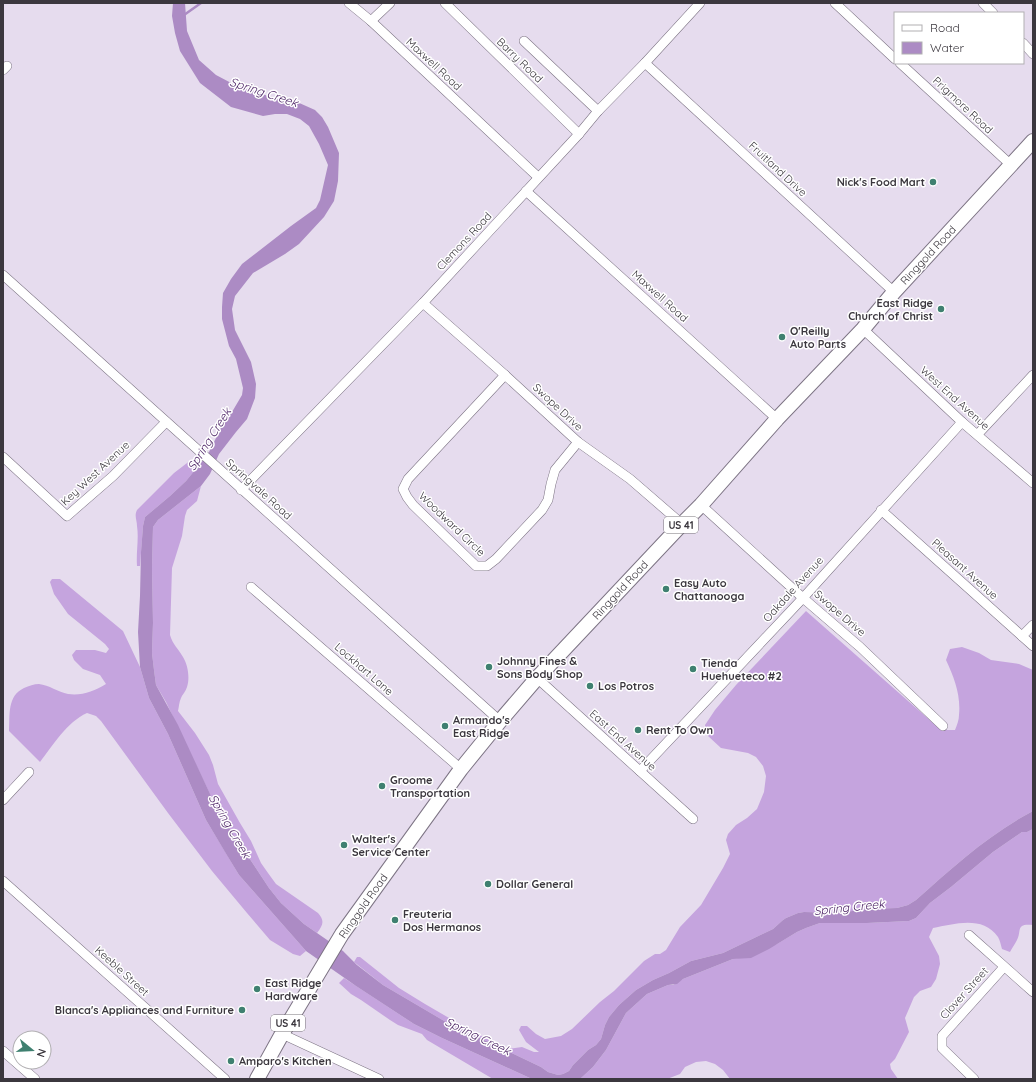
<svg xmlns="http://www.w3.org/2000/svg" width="1036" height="1082" font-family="Quicksand,sans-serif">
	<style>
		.forest { fill: #c5a4de }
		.water { fill: #ac8bc4 }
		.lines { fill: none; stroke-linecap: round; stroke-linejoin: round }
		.stream { stroke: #ac8bc4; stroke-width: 2.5 }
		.minor-casing { stroke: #7d7484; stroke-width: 10 }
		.primary-casing { stroke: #7d7484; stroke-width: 16 }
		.minor { stroke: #fff; stroke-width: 9 }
		.primary { stroke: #fff; stroke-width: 14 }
		.poi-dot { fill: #3f8070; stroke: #fff; stroke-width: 1.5 }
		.labels { text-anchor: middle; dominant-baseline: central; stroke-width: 3; stroke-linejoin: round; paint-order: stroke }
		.shield { fill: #fff; stroke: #767378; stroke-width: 1 }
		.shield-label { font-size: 10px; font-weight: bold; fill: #3b373e }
		.street-label { font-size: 11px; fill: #3b373e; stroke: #fff }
		.poi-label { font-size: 11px; font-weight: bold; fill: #3b373e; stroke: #fff; text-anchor: start }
		.water-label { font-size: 12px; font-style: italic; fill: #491f63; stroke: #fff }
	</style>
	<rect width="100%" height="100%" fill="#e6dcee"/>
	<g class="forest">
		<path d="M191,460h4l5,4 -14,17 -16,15 -25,21 -2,9 -3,40h-3c-1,-14 2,-27 0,-40 0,-6 -3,-10 0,-16l37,-37z"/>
		<path d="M201,486l-4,15 -10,9 -2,6 -3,20 -10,32 -2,67c3,10 8,13 13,22 5,8 7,21 4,30 -1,4 -5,8 -6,11 -2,4 -2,9 -3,13l17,22 14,22 4,10 5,19 22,39 11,18 10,22 7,10 8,11 42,29c7,8 5,12 -1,20l-13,-9 -23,-21 -12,-15 -25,-38 -26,-39 -52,-109 -10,-17 -2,-15 -2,-17 1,-30 -1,-55 1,-41 5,-7z"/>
		<path d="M52,579h8l63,52 17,36 9,31 19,36 38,86 33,55 67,76 -6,5 -7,-2 -23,-14 -23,-27 -35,-42 -44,-58 -67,-92 -5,-5 -9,-3c-20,9 -34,32 -47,49l-31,-31c1,-16 -2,-35 15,-43 5,-2 10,-4 15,-4 10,1 19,8 29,10 14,2 26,-3 38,-10l-6,-9 -17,-6 -9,-9 -2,-5 4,-5h19l11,3 3,-4 -4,-5 -37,-30 -14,-20 -4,-12z"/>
		<path d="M806,611l135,119h14c2,-5 4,-10 4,-15 2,-20 -5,-38 -13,-55l4,-11 12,-2 17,6 12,7 28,4 14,6v141c-44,23 -80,56 -117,89l-8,5 -11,3 -31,1 -8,2h-6l-10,2 -38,-1 -6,1 -12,5 -3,2 -10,9 -50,24 -32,8 -22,12 -16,7 -17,10 -17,15 -10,12 -4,8 -4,14 -5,6 -8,5 -15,15 -4,6 -6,3 -5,1 -10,-3 -7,-5 -95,-45 -63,-37 -29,-23 3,-5h3l39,31 26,16 43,25 23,12 17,8 14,-2 12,5h5l-13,-10 -7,-12 2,-4h6l9,8 9,5 16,-3 11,-7 28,-27 14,-11 30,-30 11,-7h5l6,-4 14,-23 21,-22 22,-37 7,-14 -4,-14 2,-6 8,-9 11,-7 10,-9 7,-17 2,-16 -3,-10 -7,-9 -8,-4 -27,-5 -13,-12 -3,-5v-6l10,-15 21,-25z"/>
		<path d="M1033,829v96c-18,-2 -11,6 -16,15 -2,4 -5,8 -7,12l-8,-3c-1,-3 -2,-9 -4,-12 -15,-22 -44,-13 -65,-9l-4,9 10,19 1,8 -4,15 -5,8 -11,4 -6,6 -9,21 4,14 -14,27 -5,5 1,5 7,10h-168l-7,-9 -8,-6 -9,-3 -10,1 -11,5 -5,7 -13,5h-87l13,-12 13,-17 20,-37 21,-19 21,-9h5l10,-6 50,-20 6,-1 38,-14 20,-12 9,-4 14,-5h47l42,-2 7,-3 14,-15 21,-16 42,-35 29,-20h5z"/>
		<polygon points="344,978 414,1024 442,1038 532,1079 493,1079 427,1040 422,1034 398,1025 390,1020 361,1000 351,994 339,983"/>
	</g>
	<path class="water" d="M173,3h12l2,28 12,29 17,15 19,10 20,6 18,7 24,4 18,8 7,7 6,10 11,26 -1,28 -4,20 -10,16 -25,27 -14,10 -32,19 -18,23 -3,13 3,21 16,32 5,22 -1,14 -8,21 -11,13 -17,22 -9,20 -9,12 -43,34 -5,7 -1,41 1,55 -1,30 2,17 2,15 22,40 40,86 51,77 12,15 23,21 39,27 14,14 26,20 63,37 95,45 7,5 10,3 5,-1 6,-3 4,-6 15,-15 8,-5 5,-6 4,-14 4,-8 10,-12 17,-15 17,-10 16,-7 22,-12 32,-8 50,-24 10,-9 3,-2 12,-5 6,-1 38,1 10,-2h6l8,-2 31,-1 11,-3 8,-5c37,-33 73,-66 117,-89v18l-6,3h-5l-29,20 -42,35 -21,16 -14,15 -7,3 -42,2h-47l-14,5 -9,4 -28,17 -18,9 -18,1 -50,20 -6,5 -9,1 -21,9 -21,19 -20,37 -13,17 -13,12h-48l-90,-41 -28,-14 -58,-38 -50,-35 -67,-76 -14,-23 -19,-32 -38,-86 -19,-36 -9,-31 -2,-35 2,-36 1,-44 2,-26 2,-9 25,-21 16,-15 22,-27 17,-34 7,-8 10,-17 1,-7 -7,-29 -7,-13 -7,-27v-12l1,-14 8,-14 11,-15 49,-38 25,-18 4,-8 8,-35 -9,-21 -10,-18 -9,-7 -13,-5h-12l-12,2 -32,-9 -31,-24 -20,-32 -5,-18 -3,-17z"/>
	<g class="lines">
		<polyline class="stream" points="184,15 201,3"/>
		<g class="minor-casing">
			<g id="minor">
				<polyline points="349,3 371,21 538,177"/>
				<polyline points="445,3 579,134"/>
				<polyline points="835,3 895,59"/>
				<polyline points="983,3 993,13"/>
				<polyline points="371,21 390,3"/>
				<polyline points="524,41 598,111"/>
				<polyline points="1023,43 1033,54"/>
				<polyline points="645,63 894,292"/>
				<polyline points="900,63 1011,165"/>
				<polyline points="3,70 7,66"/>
				<polyline points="526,191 777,419"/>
				<polyline points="3,275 500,721"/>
				<polyline points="423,303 505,375 578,442 630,479 682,524"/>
				<polyline points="863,329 962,422 1033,483"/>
				<polyline points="505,375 408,479 403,489 407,497 413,505 476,566 487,566 496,559 542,510 548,500 551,484 555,470 578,442"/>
				<polyline points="978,434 1033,375"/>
				<polyline points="3,457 67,516 113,476 166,422"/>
				<polyline points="241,490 423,303 579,134 598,111 645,63 700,3"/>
				<polyline points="701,505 803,598 860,647 943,726"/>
				<polyline points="881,510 1033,646"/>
				<polyline points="251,587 461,769"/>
				<polyline points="1022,636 1033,625"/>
				<polyline points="537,678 693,819"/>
				<polyline points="640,771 803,598 962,422"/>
				<polyline points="3,800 29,772"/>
				<polyline points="3,881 225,1079"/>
				<polyline points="969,935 1033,992"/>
				<polyline points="282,1034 379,1079"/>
				<polyline points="3,1051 35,1079"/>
				<polyline points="974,1079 942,1048 942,1036 1004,967"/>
			</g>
		</g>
		<g class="primary-casing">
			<polyline id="primary" points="257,1079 282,1034 342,934 461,769 500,721 537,678 682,524 701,505 777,419 863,329 894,292 1033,141"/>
		</g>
		<use href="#minor" class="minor"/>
		<use href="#primary" class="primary"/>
	</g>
	<g class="poi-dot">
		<circle cx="933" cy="182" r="4"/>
		<circle cx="941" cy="309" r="4"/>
		<circle cx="782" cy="337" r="4"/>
		<circle cx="666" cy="589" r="4"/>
		<circle cx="489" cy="667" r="4"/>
		<circle cx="693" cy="669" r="4"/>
		<circle cx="590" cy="686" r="4"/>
		<circle cx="445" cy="726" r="4"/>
		<circle cx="638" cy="730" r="4"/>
		<circle cx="382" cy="786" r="4"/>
		<circle cx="344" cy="845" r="4"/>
		<circle cx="488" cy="884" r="4"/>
		<circle cx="395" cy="920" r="4"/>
		<circle cx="257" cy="989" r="4"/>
		<circle cx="242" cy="1010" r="4"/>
		<circle cx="231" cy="1061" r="4"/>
	</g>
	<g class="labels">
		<g class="shield">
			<rect x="664" y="517" width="34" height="16" rx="3"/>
			<rect x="271" y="1015" width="34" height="16" rx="3"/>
		</g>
		<g class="shield-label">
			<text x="681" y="525">US 41</text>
			<text x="288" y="1023">US 41</text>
		</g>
		<g class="street-label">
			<text transform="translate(520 60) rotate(44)">Barry Road</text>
			<text transform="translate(434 64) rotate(43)">Maxwell Road</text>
			<text transform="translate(963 105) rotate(43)">Prigmore Road</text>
			<text transform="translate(778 169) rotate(43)">Fruitland Drive</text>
			<text transform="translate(464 241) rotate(-47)">Clemons Road</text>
			<text transform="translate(928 255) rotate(-47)">Ringgold Road</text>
			<text transform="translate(660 296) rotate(42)">Maxwell Road</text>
			<text transform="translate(955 398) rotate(42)">West End Avenue</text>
			<text transform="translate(558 407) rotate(43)">Swope Drive</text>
			<text transform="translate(95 473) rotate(-43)">Key West Avenue</text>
			<text transform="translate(259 489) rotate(42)">Springvale Road</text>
			<text transform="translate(452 524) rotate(44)">Woodward Circle</text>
			<text transform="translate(965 569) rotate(42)">Pleasant Avenue</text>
			<text transform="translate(793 589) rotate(-48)">Oakdale Avenue</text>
			<text transform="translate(620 590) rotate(-47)">Ringgold Road</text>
			<text transform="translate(840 613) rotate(41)">Swope Drive</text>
			<text transform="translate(364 669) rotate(41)">Lockhart Lane</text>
			<text transform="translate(623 740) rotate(42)">East End Avenue</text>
			<text transform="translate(363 906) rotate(-55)">Ringgold Road</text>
			<text transform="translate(122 971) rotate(42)">Keeble Street</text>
			<text transform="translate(964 993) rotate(-48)">Clover Street</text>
		</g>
		<g class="poi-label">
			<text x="925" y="182" text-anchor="end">Nick's Food Mart</text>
			<text x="933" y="303" text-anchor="end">East Ridge<tspan x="933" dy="13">Church of Christ</tspan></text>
			<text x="790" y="331">O'Reilly<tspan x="790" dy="13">Auto Parts</tspan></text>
			<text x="674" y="583">Easy Auto<tspan x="674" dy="13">Chattanooga</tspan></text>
			<text x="497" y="661">Johnny Fines &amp;<tspan x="497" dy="13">Sons Body Shop</tspan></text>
			<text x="701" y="663">Tienda<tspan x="701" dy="13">Huehueteco #2</tspan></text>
			<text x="598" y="686">Los Potros</text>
			<text x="453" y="720">Armando's<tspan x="453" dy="13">East Ridge</tspan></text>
			<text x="646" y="730">Rent To Own</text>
			<text x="390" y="780">Groome<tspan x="390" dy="13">Transportation</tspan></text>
			<text x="352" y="839">Walter's<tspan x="352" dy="13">Service Center</tspan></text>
			<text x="496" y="884">Dollar General</text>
			<text x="403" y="914">Freuteria<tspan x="403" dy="13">Dos Hermanos</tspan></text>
			<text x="265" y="983">East Ridge<tspan x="265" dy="13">Hardware</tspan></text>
			<text x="234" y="1010" text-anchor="end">Blanca's Appliances and Furniture</text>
			<text x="239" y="1061">Amparo's Kitchen</text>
		</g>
		<g class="water-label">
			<text transform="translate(264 92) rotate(18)">Spring Creek</text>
			<text transform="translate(209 439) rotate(-58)">Spring Creek</text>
			<text transform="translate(230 826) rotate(60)">Spring Creek</text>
			<text transform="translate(849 907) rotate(-6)">Spring Creek</text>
			<text transform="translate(478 1036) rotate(26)">Spring Creek</text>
		</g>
	</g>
	<rect width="1036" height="1082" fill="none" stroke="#3b373e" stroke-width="8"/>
	<rect x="894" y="12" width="130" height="52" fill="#ffffff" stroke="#b1afb2"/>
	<rect x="902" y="25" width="20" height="6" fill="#ffffff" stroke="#b1afb2"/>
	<text x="930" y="32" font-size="12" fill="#3b373e">Road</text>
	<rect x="902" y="42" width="20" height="12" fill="#ac8bc4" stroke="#b1afb2"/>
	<text x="930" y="52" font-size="12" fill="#3b373e">Water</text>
	<g transform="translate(32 1050) rotate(108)"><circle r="19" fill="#ffffff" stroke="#b1afb2"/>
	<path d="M0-3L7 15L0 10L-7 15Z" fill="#3f8070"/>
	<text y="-6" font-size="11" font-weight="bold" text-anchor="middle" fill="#3b373e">N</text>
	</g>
</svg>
